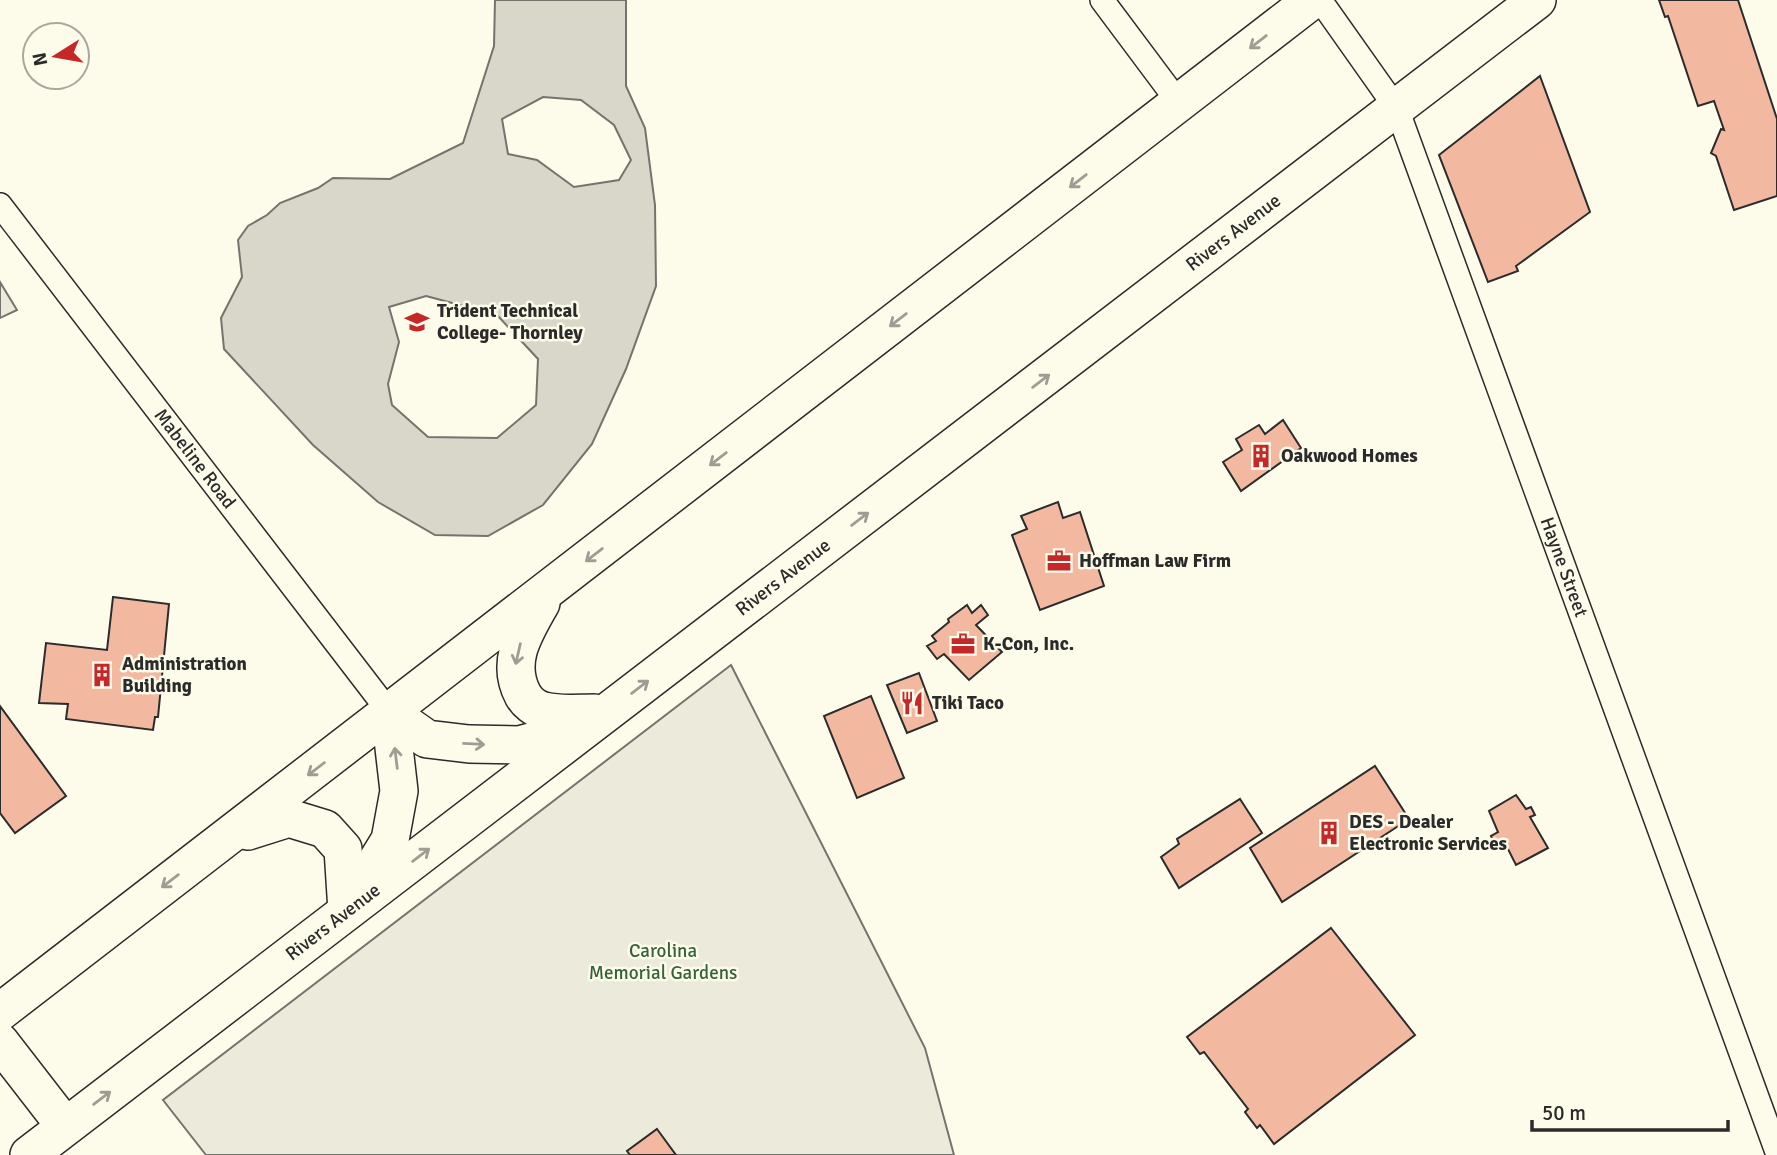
<svg xmlns="http://www.w3.org/2000/svg" width="1777" height="1155" font-family="Signika,sans-serif">
	<style>
		.green { fill: #ecebdb; stroke: #74746e; stroke-width: 2 }
		.water { fill: #d8d7c9; stroke: #74746e; stroke-width: 2; fill-rule: evenodd }
		.building { fill: #f2b8a0; stroke: #2b2b2b; stroke-width: 2 }
		.lines { fill: none; stroke-linecap: round; stroke-linejoin: round }
		.minor-casing { stroke: #2b2b2b; stroke-width: 26 }
		.primary-casing { stroke: #2b2b2b; stroke-width: 40 }
		.minor { stroke: #fdfbea; stroke-width: 23 }
		.primary { stroke: #fdfbea; stroke-width: 37 }
		.oneway { stroke: #9e9d94 }
		.labels { text-anchor: middle; dominant-baseline: central; stroke-width: 5; stroke-linejoin: round; paint-order: stroke }
		.street-label { font-size: 19px; fill: #2b2b2b; stroke: #fdfbea }
		.poi-label { font-size: 19px; font-weight: bold; fill: #2b2b2b; stroke: #fdfbea; text-anchor: start }
		.park-label { font-size: 19px; fill: #34623c; stroke: #fdfbea }
	</style>
	<rect width="100%" height="100%" fill="#fdfbea"/>
	<g class="green">
		<polygon points="0,282 17,310 0,318"/>
		<polygon points="731,665 925,1048 954,1155 206,1155 163,1100"/>
	</g>
	<path class="water" d="M495,0h131v86l19,42 10,77 1,81 -30,83 -34,75 -49,61 -55,31 -53,-1 -57,-33 -65,-57 -89,-96 -3,-31 21,-41 -4,-37 10,-14 19,-11 13,-12 38,-15 15,-10 57,1 73,-36 31,-97zM543,97l38,3 33,25 17,35 -12,20 -45,7 -37,-27 -29,-6 -6,-35zM426,296l71,19 41,44 -2,46 -39,33 -69,-1 -36,-32 -4,-21 11,-42 -10,-35z"/>
	<g class="building">
		<polygon points="1659,0 1738,0 1777,119 1777,196 1734,210 1716,156 1711,153 1721,129 1724,130 1714,101 1698,106 1668,16 1665,17"/>
		<polygon points="1540,76 1590,212 1516,266 1518,271 1488,282 1439,155"/>
		<polygon points="1283,420 1301,448 1241,491 1223,462 1242,450 1236,439 1259,425 1265,434"/>
		<polygon points="1058,502 1063,518 1080,512 1104,586 1040,610 1012,535 1027,529 1021,516"/>
		<polygon points="113,597 169,604 158,717 155,717 153,730 66,719 68,704 39,703 46,643 107,650"/>
		<polygon points="967,605 972,613 981,605 988,615 976,625 1002,652 969,680 944,654 937,659 927,646 936,641 932,636 949,622 948,619"/>
		<polygon points="919,673 937,721 907,733 887,685"/>
		<polygon points="871,696 904,778 857,798 824,716"/>
		<polygon points="0,706 66,796 15,833 0,813"/>
		<polygon points="1375,766 1409,819 1282,902 1250,848"/>
		<polygon points="1516,795 1526,809 1531,807 1535,815 1530,817 1548,848 1516,865 1506,845 1497,849 1491,836 1498,832 1489,811"/>
		<polygon points="1240,799 1262,833 1179,888 1161,857 1179,844 1177,839"/>
		<polygon points="1331,928 1415,1035 1274,1144 1260,1125 1257,1128 1245,1112 1248,1109 1204,1052 1200,1054 1187,1037"/>
		<polygon points="657,1129 676,1155 630,1155 627,1151"/>
	</g>
	<g class="lines">
		<g class="minor-casing">
			<g id="minor">
				<polyline points="1102,0 1179,103"/>
				<path id="s1" d="M1320,0l77,109 380,1043"/>
				<path id="s2" d="M0,205l390,508"/>
			</g>
		</g>
		<g class="primary-casing">
			<g id="primary">
				<path d="M541,603c-16,29 -36,58 -18,92 4,7 12,14 21,16 15,4 34,2 50,2"/>
				<polyline points="390,713 427,739 469,744 519,745 571,731"/>
				<polyline points="248,831 289,818 325,829 343,849 347,911"/>
				<polyline points="358,892 390,840 399,791 390,713"/>
				<polyline points="0,1012 1312,0"/>
				<polyline points="0,1042 65,1126"/>
				<path id="s3" d="M29,1155l1508,-1155"/>
			</g>
		</g>
		<use href="#minor" class="minor"/>
		<use href="#primary" class="primary"/>
	</g>
	<defs><path id="oneway-shaft" d="M-6 0H5M1.5-3L5.5 0L1.5 3" fill="none" stroke-width="1.6" stroke-linecap="round" stroke-linejoin="round" transform="scale(1.75)"/></defs>
	<g class="oneway">
		<use href="#oneway-shaft" transform="translate(1258 42) rotate(142)"/>
		<use href="#oneway-shaft" transform="translate(1078 181) rotate(142)"/>
		<use href="#oneway-shaft" transform="translate(898 320) rotate(142)"/>
		<use href="#oneway-shaft" transform="translate(1041 381) rotate(-37)"/>
		<use href="#oneway-shaft" transform="translate(718 459) rotate(142)"/>
		<use href="#oneway-shaft" transform="translate(860 519) rotate(-37)"/>
		<use href="#oneway-shaft" transform="translate(594 555) rotate(142)"/>
		<use href="#oneway-shaft" transform="translate(518 654) rotate(103)"/>
		<use href="#oneway-shaft" transform="translate(640 687) rotate(-37)"/>
		<use href="#oneway-shaft" transform="translate(474 744) rotate(3)"/>
		<use href="#oneway-shaft" transform="translate(396 758) rotate(-97)"/>
		<use href="#oneway-shaft" transform="translate(316 769) rotate(143)"/>
		<use href="#oneway-shaft" transform="translate(421 855) rotate(-37)"/>
		<use href="#oneway-shaft" transform="translate(170 881) rotate(143)"/>
		<use href="#oneway-shaft" transform="translate(102 1098) rotate(-37)"/>
	</g>
	<defs>
		<g id="university-bare" transform="scale(1.89)"><path d="M0-5L7-2L0 1L-7-2ZM-4 1L0 2.5L4 1V4Q0 6-4 4Z" fill="#c62828" stroke="#fdfbea" stroke-width="2.5" paint-order="stroke"/></g>
		<g id="building-bare" transform="scale(1.89)"><path d="M-4-6H4V6H1V3H-1V6H-4ZM-2.5-4.3h1.7v1.8h-1.7ZM.8-4.3h1.7v1.8H.8ZM-2.5-1h1.7V.8h-1.7ZM.8-1h1.7V.8H.8Z" fill="#c62828" stroke="#fdfbea" stroke-width="2.5" paint-order="stroke"/></g>
		<g id="office-bare" transform="scale(1.89)"><path d="M-6-3h4V-5.5h4V-3h4V5H-6ZM-1-4.5V-3h2v-1.5ZM-6 0V1H6V0Z" fill="#c62828" stroke="#fdfbea" stroke-width="2.5" paint-order="stroke"/></g>
		<g id="restaurant-bare" transform="scale(1.89)"><path d="M-5-6h1v4h1v-4h1v4h1v-4h1v5L-1.5 .5V6h-2V.5L-5-1ZM5-6V6H3V1.5H1.5Q1.5-4 5-6Z" fill="#c62828" stroke="#fdfbea" stroke-width="2.5" paint-order="stroke"/></g>
	</defs>
	<g fill-rule="evenodd">
		<use href="#university-bare" x="417" y="322"/>
		<use href="#building-bare" x="1261" y="456"/>
		<use href="#office-bare" x="1059" y="561"/>
		<use href="#office-bare" x="963" y="644"/>
		<use href="#building-bare" x="102" y="675"/>
		<use href="#restaurant-bare" x="912" y="703"/>
		<use href="#building-bare" x="1329" y="833"/>
	</g>
	<g class="labels">
		<g class="street-label">
			<text stroke="none"><textPath href="#s3" startOffset="1517">Rivers Avenue</textPath></text>
			<text stroke="none"><textPath href="#s2" startOffset="320">Mabeline Road</textPath></text>
			<text stroke="none"><textPath href="#s1" startOffset="621">Hayne Street</textPath></text>
			<text stroke="none"><textPath href="#s3" startOffset="950">Rivers Avenue</textPath></text>
			<text stroke="none"><textPath href="#s3" startOffset="383">Rivers Avenue</textPath></text>
		</g>
		<g class="poi-label">
			<text x="437" y="311">Trident Technical<tspan x="437" dy="22">College- Thornley</tspan></text>
			<text x="1281" y="456">Oakwood Homes</text>
			<text x="1079" y="561">Hoffman Law Firm</text>
			<text x="983" y="644">K-Con, Inc.</text>
			<text x="122" y="664">Administration<tspan x="122" dy="22">Building</tspan></text>
			<text x="932" y="703">Tiki Taco</text>
			<text x="1349" y="822">DES - Dealer<tspan x="1349" dy="22">Electronic Services</tspan></text>
		</g>
		<g class="park-label">
			<text x="663" y="951">Carolina<tspan x="663" dy="22">Memorial Gardens</tspan></text>
		</g>
	</g>
	<g transform="translate(56 56) rotate(259)"><circle r="33" fill="#fdfbea" stroke="#a9a89e" stroke-width="2"/>
	<path d="M0-5L12 26L0 18L-12 26Z" fill="#c62828"/>
	<text y="-10" font-size="19" font-weight="bold" text-anchor="middle" fill="#2b2b2b">N</text>
	</g>
	<path d="M1532 1120v10h196v-10" fill="none" stroke="#2b2b2b" stroke-width="3.5"/>
	<text x="1542" y="1120" font-size="21" fill="#2b2b2b" stroke="#fdfbea" stroke-width="5" paint-order="stroke">50 m</text>
</svg>
